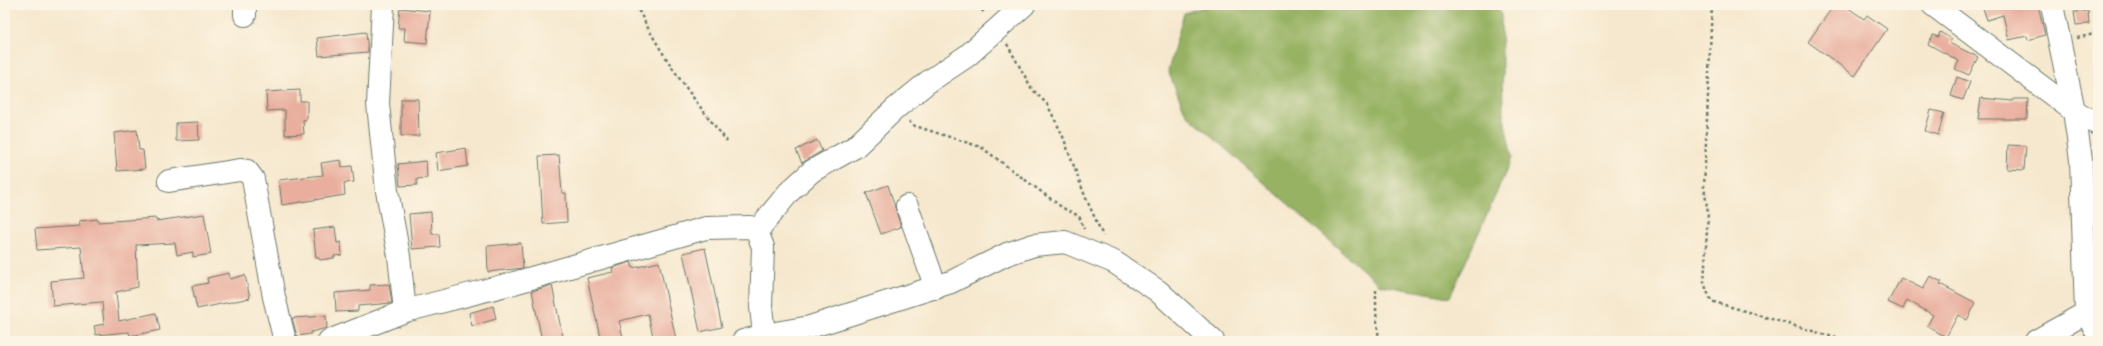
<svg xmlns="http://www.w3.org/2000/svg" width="2103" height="346" font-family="Delius,sans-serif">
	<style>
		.forest { fill: #97b263; stroke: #5b784c }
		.building { fill: #e9ae9e }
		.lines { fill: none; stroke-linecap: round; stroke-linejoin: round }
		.minor-casing { stroke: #6a796a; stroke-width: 24 }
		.path { stroke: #6a796a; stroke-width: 2.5; stroke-dasharray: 3 3; stroke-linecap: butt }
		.minor { stroke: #fff; stroke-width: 22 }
	</style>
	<rect width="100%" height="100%" fill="#fcf5e5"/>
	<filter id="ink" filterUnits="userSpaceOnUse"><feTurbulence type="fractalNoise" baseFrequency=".025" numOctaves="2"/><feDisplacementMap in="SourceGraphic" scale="8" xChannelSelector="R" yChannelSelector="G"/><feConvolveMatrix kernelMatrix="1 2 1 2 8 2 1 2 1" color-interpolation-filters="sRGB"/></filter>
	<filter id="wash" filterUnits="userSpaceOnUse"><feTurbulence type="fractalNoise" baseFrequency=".012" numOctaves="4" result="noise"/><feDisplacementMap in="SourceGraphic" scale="16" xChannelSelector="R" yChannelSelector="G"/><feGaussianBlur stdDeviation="0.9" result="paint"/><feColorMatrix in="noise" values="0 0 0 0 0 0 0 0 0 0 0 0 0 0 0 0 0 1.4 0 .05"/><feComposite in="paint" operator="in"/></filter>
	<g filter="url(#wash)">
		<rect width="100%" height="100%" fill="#f6e8ce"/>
		<polygon class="forest" points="1211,5 1496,5 1501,13 1503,113 1512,158 1450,297 1380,285 1186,114 1168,71 1184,13"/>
		<g id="blocks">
			<g class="building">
				<polygon points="1834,5 1844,5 1864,19 1867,15 1887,29 1855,76 1808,42"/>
				<polygon points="1982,5 2038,5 2045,35 2028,40 2027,36 2009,40 2003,15 1987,20"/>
				<polygon points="400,8 430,11 427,43 404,41 405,28 398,28"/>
				<polygon points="2088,11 2089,24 2076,25 2074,12"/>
				<polygon points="366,32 368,52 319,56 317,38"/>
				<polygon points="1940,32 1952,39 1949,43 1978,57 1969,75 1955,69 1959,61 1928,44 1933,35 1938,37"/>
				<polygon points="1957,77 1970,82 1963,100 1951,96"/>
				<polygon points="300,90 300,101 307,101 307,119 303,120 304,134 285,135 285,110 267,111 266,92"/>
				<polygon points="1981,98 2013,101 2013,99 2028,99 2027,119 1978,119"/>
				<polygon points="401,99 418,99 419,136 401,136"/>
				<polygon points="1931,110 1944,113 1938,135 1925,131"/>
				<polygon points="198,122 199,140 176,141 176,123"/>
				<polygon points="137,130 139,150 143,150 145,169 117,171 114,133"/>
				<polygon points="817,140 822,151 802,163 796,150"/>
				<polygon points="2008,145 2026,146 2024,170 2007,169"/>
				<polygon points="466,148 468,166 438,171 436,153"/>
				<polygon points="559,155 562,193 566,193 567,222 543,224 539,156"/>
				<polygon points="341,160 342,167 352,166 354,182 344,183 345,195 282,205 279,180 323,175 321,163"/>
				<polygon points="426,161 427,178 417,179 417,185 400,186 398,164"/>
				<polygon points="888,185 901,227 881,234 866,193"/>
				<polygon points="431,212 432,234 439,234 440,247 412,249 409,214"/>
				<polygon points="204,214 211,254 193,257 193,252 177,255 175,243 136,245 138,287 116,292 119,321 156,313 160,330 130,336 129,332 96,335 94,326 104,324 102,302 53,306 51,281 84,278 81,247 37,250 35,229 80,226 79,221 98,219 98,222 156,218 156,221"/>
				<polygon points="335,227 337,243 341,242 342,255 334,256 334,258 320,260 319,258 316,258 313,230"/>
				<polygon points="521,243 523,268 488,272 487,246"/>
				<polygon points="705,248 722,327 700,332 683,253"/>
				<polygon points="631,262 633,268 659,262 676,339 654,341 648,314 619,321 624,341 601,341 587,278 613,272 612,268"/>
				<polygon points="229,273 230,279 245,275 250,298 197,309 192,286 208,283 207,278"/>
				<polygon points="1930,276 1942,282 1940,284 1976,303 1967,320 1958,315 1946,337 1927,326 1933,315 1907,300 1903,309 1888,302 1901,278 1923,289"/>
				<polygon points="389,284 392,303 358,306 358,311 336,312 335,293 370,290 370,285"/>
				<polygon points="552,285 560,324 564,341 542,341 532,291"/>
				<polygon points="493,306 496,319 472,326 469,313"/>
				<polygon points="326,316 327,328 311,332 311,334 297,336 292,318"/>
			</g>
		</g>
	</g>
	<g filter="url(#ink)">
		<use href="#blocks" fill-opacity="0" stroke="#6a796a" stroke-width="1"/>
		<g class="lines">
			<g class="minor-casing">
				<g id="minor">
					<polyline points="245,5 245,15"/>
					<polyline points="1933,5 2074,111 2098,124"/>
					<polyline points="2052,5 2074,111 2081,160 2086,312 2098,335"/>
					<polyline points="169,181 240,170 247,171 253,179 274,297 285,341"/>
					<polyline points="907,206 936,288"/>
					<polyline points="757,231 789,192 812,171 855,147 896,108 928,82 967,56 1024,5"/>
					<polyline points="405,311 514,283 706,228 750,227 757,231 763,247 761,307 764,335"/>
					<polyline points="329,341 405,311 399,256 387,191 378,104 383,5"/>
					<polyline points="743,341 764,335 810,327 951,282 1007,254 1034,245 1065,242 1114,262 1158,291 1213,341"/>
					<polyline points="2036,341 2098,306"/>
				</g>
			</g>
			<g class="path">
				<path d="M636,5c24,49 56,93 91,136"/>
				<polyline points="978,5 985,14"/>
				<polyline points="1712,5 1704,187 1708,213 1704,283 1711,301 1846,341"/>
				<polyline points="2077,38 2098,33"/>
				<polyline points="1007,44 1032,89 1047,104 1062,134 1085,196 1103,236"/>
				<polyline points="909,121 912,125 981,147 1063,208 1079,216 1084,229"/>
				<polyline points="1376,290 1376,312 1379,341"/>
			</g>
			<use href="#minor" class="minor"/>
		</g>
	</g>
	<rect width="2103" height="346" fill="none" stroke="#fcf5e5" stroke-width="20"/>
</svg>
